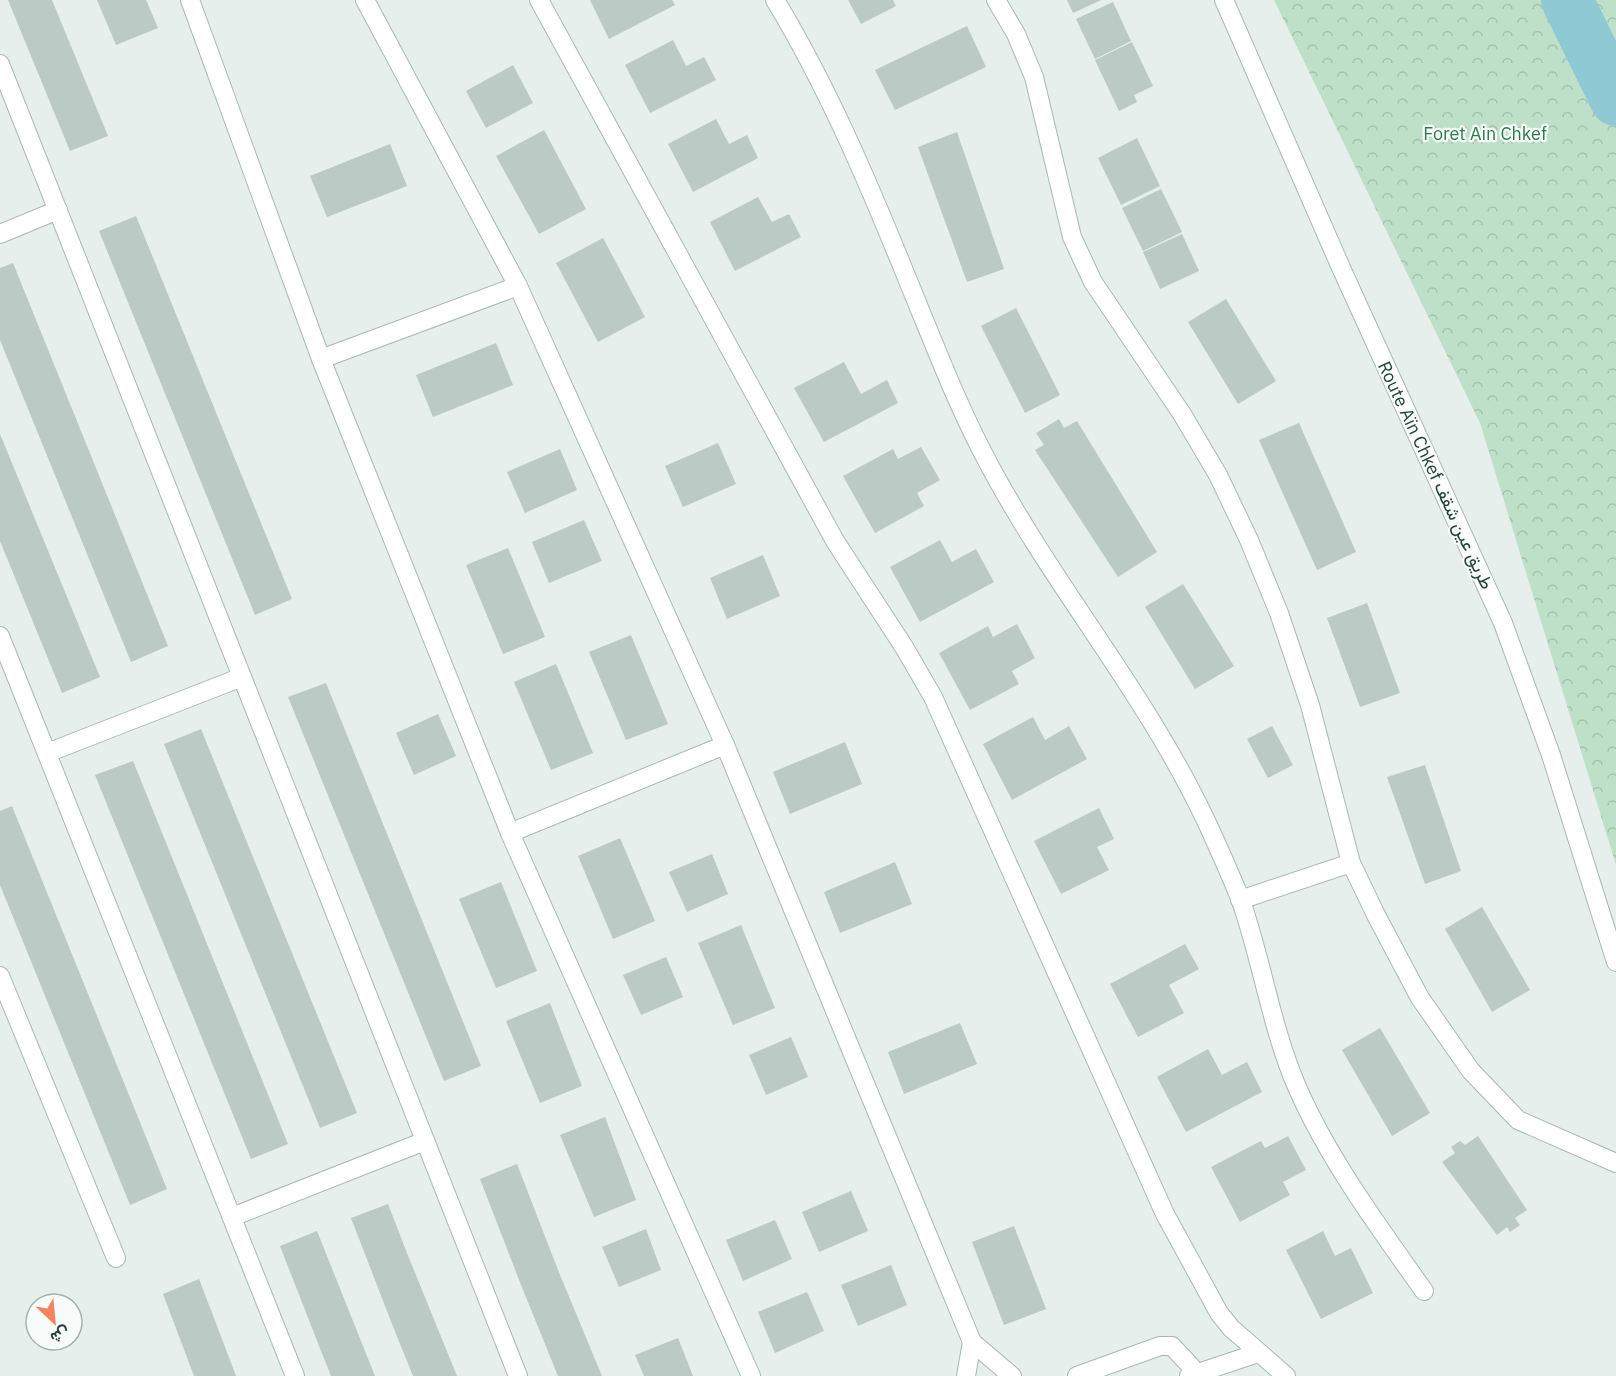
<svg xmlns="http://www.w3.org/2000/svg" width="1616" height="1376" font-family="'IBM Plex Sans',Vazirmatn,sans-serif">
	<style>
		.forest { fill: url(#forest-crowns) }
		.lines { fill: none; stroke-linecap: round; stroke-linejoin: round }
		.river { stroke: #8ec9d4; stroke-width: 52 }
		.building { fill: #bbcac4 }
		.minor-casing { stroke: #a8b8b2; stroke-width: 20 }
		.tertiary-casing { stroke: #a8b8b2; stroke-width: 20 }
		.minor { stroke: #fff; stroke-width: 18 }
		.tertiary { stroke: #fff; stroke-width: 18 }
		.labels { text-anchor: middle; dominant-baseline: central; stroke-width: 4.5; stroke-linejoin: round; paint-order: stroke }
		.park-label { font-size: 18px; fill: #2d7a4b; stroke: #f7fbf9 }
		.street-label { font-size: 18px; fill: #24423a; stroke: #f7fbf9 }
	</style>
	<defs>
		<pattern id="forest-crowns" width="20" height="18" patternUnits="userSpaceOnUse" patternTransform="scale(1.5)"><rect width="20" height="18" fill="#bfe0c8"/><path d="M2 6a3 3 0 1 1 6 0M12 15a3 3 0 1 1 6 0" fill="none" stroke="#a4c1ad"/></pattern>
	</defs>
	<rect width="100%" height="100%" fill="#e6efeb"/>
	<polygon class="forest" points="1274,0 1616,0 1616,865 1480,423"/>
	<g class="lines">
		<polyline class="river" points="1567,0 1616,100"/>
	</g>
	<g class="building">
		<polygon points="8,0 52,0 108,136 70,151"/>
		<polygon points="97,0 146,0 158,28 116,45"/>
		<polygon points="590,0 672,0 675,5 609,39"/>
		<polygon points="848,0 893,0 896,6 861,24"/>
		<polygon points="1067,0 1101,0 1073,13"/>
		<polygon points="1113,2 1131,41 1095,59 1076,19"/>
		<polygon points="967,26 986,67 895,110 875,70"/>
		<polygon points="673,40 686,66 704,57 716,80 650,113 625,65"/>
		<polygon points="1132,42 1153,86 1134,95 1137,102 1119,111 1095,60"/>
		<polygon points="513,65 533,103 486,128 466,91"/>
		<polygon points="716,119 729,144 747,135 758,158 693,192 668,144"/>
		<polygon points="544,130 586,209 539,234 496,156"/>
		<polygon points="957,132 1004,269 967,282 918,147"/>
		<polygon points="1137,138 1160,186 1121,205 1098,158"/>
		<polygon points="390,144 407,186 327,217 310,176"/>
		<polygon points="1161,189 1182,232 1143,251 1122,208"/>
		<polygon points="758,197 772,222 789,214 801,237 735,271 710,222"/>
		<polygon points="136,216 292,599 255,615 99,231"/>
		<polygon points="1182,234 1199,271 1160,289 1143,252"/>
		<polygon points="603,238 645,317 598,342 556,263"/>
		<polygon points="13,263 168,646 131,662 0,340 0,268"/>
		<polygon points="1226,299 1276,381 1238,404 1188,322"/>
		<polygon points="1016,308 1060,395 1025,413 981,326"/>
		<polygon points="496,343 513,385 433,417 416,375"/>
		<polygon points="844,362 861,394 887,380 898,403 824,442 794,388"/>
		<polygon points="1059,419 1064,428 1077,421 1157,552 1118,577 1035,450 1044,445 1036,433"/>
		<polygon points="1299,423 1356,552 1317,570 1259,440"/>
		<polygon points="0,434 100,677 62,693 0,541"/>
		<polygon points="718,443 736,484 683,507 665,466"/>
		<polygon points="921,447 940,480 917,493 924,506 875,533 843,476 893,449 898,459"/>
		<polygon points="560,449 577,490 525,513 507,472"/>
		<polygon points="584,520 602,561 549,583 532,542"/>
		<polygon points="940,540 952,562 976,549 994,582 920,622 890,567"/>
		<polygon points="508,548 545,637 503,654 466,565"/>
		<polygon points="763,555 780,596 727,619 710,578"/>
		<polygon points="1183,584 1234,666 1195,689 1145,607"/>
		<polygon points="1367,603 1400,693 1360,707 1327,618"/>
		<polygon points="1017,624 1035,658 1012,671 1019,684 970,710 939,653 988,626 993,637"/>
		<polygon points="631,635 668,724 626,740 589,652"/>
		<polygon points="556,664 593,753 551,770 514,682"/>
		<polygon points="326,683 481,1066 444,1081 288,697"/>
		<polygon points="438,714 456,756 414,775 396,733"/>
		<polygon points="1033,717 1045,740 1069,726 1087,759 1012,800 983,744"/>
		<polygon points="1272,726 1293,765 1268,778 1247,739"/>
		<polygon points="201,729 357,1113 320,1128 164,744"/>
		<polygon points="845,742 862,784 790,814 773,772"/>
		<polygon points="133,761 288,1144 251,1159 95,775"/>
		<polygon points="1425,765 1461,871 1425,884 1387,777"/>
		<polygon points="12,806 167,1189 130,1205 0,885 0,811"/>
		<polygon points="1099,808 1114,839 1097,847 1109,870 1061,894 1034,841"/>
		<polygon points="620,838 655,921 613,939 578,856"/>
		<polygon points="712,854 728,894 687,912 669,872"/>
		<polygon points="895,862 912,904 840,933 824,892"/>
		<polygon points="501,882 537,971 496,988 459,899"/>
		<polygon points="1482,907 1530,990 1492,1012 1445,929"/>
		<polygon points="741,925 775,1008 733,1025 698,943"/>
		<polygon points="1185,944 1199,969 1169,985 1184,1013 1138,1037 1110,984"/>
		<polygon points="666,957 683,997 641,1015 623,975"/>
		<polygon points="550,1003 582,1086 540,1103 506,1021"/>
		<polygon points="960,1023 977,1064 904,1094 888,1052"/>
		<polygon points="1380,1028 1430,1113 1392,1136 1342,1050"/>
		<polygon points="791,1037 808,1077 766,1095 749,1055"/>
		<polygon points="1208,1049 1222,1075 1247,1062 1262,1092 1186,1132 1157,1077"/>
		<polygon points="605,1117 636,1200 594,1217 560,1135"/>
		<polygon points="1288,1136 1306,1170 1283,1182 1290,1195 1240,1222 1211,1167 1261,1141 1265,1148"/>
		<polygon points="1478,1136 1527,1210 1515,1218 1520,1225 1510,1232 1507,1227 1497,1235 1442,1162 1455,1153 1451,1147 1460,1141 1465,1145"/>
		<polygon points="517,1164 558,1270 602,1376 558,1376 521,1285 480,1179"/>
		<polygon points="851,1191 868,1231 819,1252 802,1212"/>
		<polygon points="388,1204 407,1253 457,1376 413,1376 392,1324 351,1218"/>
		<polygon points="775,1220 792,1259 743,1281 726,1240"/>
		<polygon points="1014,1226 1046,1309 1004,1325 972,1242"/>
		<polygon points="646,1229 661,1270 619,1287 602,1247"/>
		<polygon points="317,1231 375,1376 331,1376 321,1351 280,1246"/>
		<polygon points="1323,1231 1335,1256 1351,1248 1373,1293 1321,1319 1286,1250"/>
		<polygon points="891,1265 907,1305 858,1326 841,1285"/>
		<polygon points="199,1279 217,1326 236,1376 194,1376 163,1294"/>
		<polygon points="807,1292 824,1331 775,1353 758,1312"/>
		<polygon points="678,1338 693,1376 644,1376 635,1355"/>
	</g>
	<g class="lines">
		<g class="minor-casing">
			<g id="minor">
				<polyline points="190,0 321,359 510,833 751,1376"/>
				<polyline points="365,0 518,286 725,745 972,1342 1012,1376"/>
				<polyline points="539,0 835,541 904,647 933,697 1165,1214 1219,1313 1231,1328 1286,1376"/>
				<path d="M775,0c54,89 95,187 134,283 26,63 50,127 83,187 66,122 157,228 216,355 11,24 22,49 32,73 22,62 31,129 57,189 32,73 81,139 127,204"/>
				<polyline points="996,0 1016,34 1034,77 1072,237 1093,282 1182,414 1218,475 1249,540 1279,613 1310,705 1351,863 1376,915 1420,998 1471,1071 1518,1120 1616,1163"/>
				<polyline points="0,64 518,1376"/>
				<polyline points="0,234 58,210"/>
				<polyline points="321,359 518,286"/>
				<polyline points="0,636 295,1376"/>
				<polyline points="47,753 242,677"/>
				<polyline points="510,833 725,745"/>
				<polyline points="1240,900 1351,863"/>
				<polyline points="0,976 116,1258"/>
				<polyline points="232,1217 425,1141"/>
				<polyline points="966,1376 972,1342"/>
				<polyline points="1077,1376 1160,1346 1172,1346 1197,1373"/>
				<polyline points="1189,1376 1258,1353"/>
			</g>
		</g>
		<g class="tertiary-casing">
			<polyline id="tertiary" points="1224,0 1342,270 1503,623 1551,755 1616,962"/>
		</g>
		<use href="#minor" class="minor"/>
		<use href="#tertiary" class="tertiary"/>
	</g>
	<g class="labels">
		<g class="park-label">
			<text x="1485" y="133">Foret Ain Chkef</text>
		</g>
		<g class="street-label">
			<text transform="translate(1436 475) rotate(65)">Route Aïn Chkef طريق عين شقف</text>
		</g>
	</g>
	<g transform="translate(54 1322) rotate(154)"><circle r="28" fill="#f7fbf9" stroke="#a3b1ad" stroke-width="1.5"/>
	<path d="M0-4.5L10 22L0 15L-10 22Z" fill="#f4845f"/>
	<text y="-9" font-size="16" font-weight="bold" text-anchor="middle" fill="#24423a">ش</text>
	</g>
</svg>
